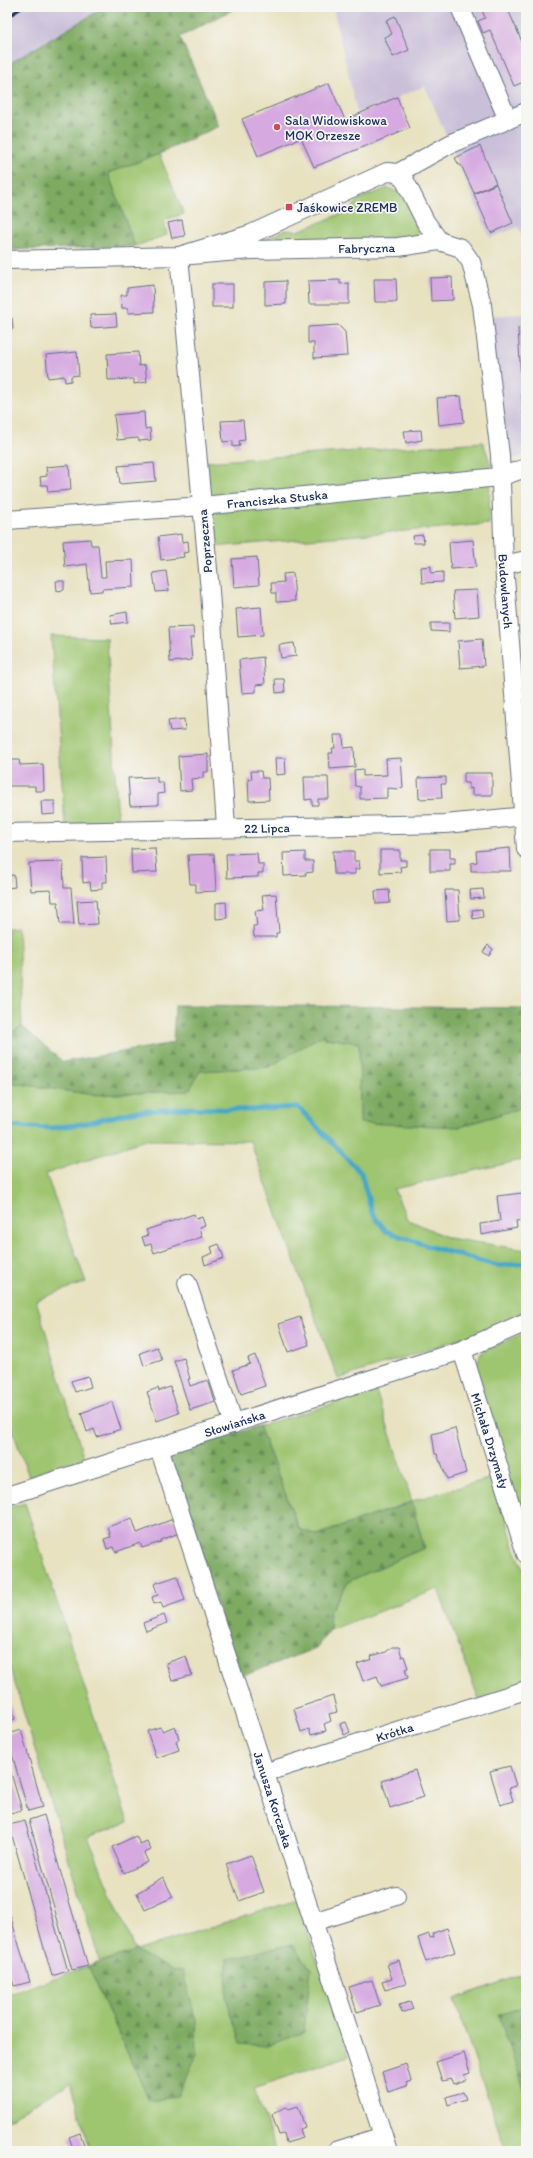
<svg xmlns="http://www.w3.org/2000/svg" width="533" height="2158" font-family="Itim,sans-serif">
	<style>
		.industrial { fill: #c9bfd8 }
		.grass { fill: #9ec570; stroke: #5c7a67 }
		.forest { fill: url(#forest-firs); stroke: #4c6c60 }
		.lines { fill: none; stroke-linecap: round; stroke-linejoin: round }
		.stream { stroke: #46a7c5; stroke-width: 5 }
		.building { fill: #d6aae1 }
		.minor-casing { stroke: #636e81; stroke-width: 20 }
		.minor { stroke: #fff; stroke-width: 18 }
		.rail { stroke: #1b2f5e; stroke-width: 3 }
		.poi-dot { fill: #d1495b; stroke: #f6f6f2; stroke-width: 1.5 }
		.labels { text-anchor: middle; dominant-baseline: central; stroke-width: 3.5; stroke-linejoin: round; paint-order: stroke }
		.poi-label { font-size: 13px; fill: #1b2f5e; stroke: #f6f6f2; text-anchor: start }
		.street-label { font-size: 13px; fill: #1b2f5e; stroke: #f6f6f2 }
	</style>
	<defs>
		<pattern id="forest-firs" width="22" height="20" patternUnits="userSpaceOnUse"><rect width="22" height="20" fill="#7eaa62"/><path d="M5 1l3.5 6h-7zM16 11l3.5 6h-7z" fill="#668b54"/></pattern>
	</defs>
	<rect width="100%" height="100%" fill="#f6f6f2"/>
	<filter id="ink" filterUnits="userSpaceOnUse"><feTurbulence type="fractalNoise" baseFrequency=".025" numOctaves="2"/><feDisplacementMap in="SourceGraphic" scale="8" xChannelSelector="R" yChannelSelector="G"/><feConvolveMatrix kernelMatrix="1 2 1 2 8 2 1 2 1" color-interpolation-filters="sRGB"/></filter>
	<filter id="wash" filterUnits="userSpaceOnUse"><feTurbulence type="fractalNoise" baseFrequency=".012" numOctaves="4" result="noise"/><feDisplacementMap in="SourceGraphic" scale="16" xChannelSelector="R" yChannelSelector="G"/><feGaussianBlur stdDeviation="0.9" result="paint"/><feColorMatrix in="noise" values="0 0 0 0 0 0 0 0 0 0 0 0 0 0 0 0 0 1.4 0 .05"/><feComposite in="paint" operator="in"/></filter>
	<g filter="url(#wash)">
		<rect width="100%" height="100%" fill="#e8e2c1"/>
		<g class="industrial">
			<polygon points="7,7 105,7 7,65"/>
			<polygon points="333,7 526,7 526,244 518,227 490,238 425,86 357,113"/>
			<polygon points="526,314 526,455 500,463 483,316"/>
		</g>
		<g class="grass">
			<polygon points="159,154 184,214 164,220 167,235 135,246 108,173"/>
			<polygon points="388,188 400,193 416,222 418,233 414,237 252,246 285,230 298,231 351,210 359,199"/>
			<polygon points="483,442 490,462 489,524 213,547 204,462"/>
			<polygon points="51,636 107,638 118,822 65,825"/>
			<polygon points="18,927 22,1026 7,1036 7,928"/>
			<polygon points="319,1037 359,1043 460,1127 526,1106 526,1159 394,1189 407,1219 448,1238 526,1250 526,1311 487,1330 338,1379 250,1141 144,1140 46,1174 86,1282 36,1300 86,1465 30,1480 7,1414 7,1082 94,1095 200,1071 269,1067"/>
			<polygon points="526,1332 526,1536 474,1368 482,1352"/>
			<polygon points="376,1391 412,1501 495,1477 514,1547 526,1575 526,1684 479,1700 438,1589 330,1630 329,1612 349,1581 424,1548 411,1502 317,1535 299,1529 259,1426"/>
			<polygon points="25,1503 128,1822 88,1837 135,1951 297,1900 349,2056 254,2088 276,2151 91,2151 70,2083 7,2120 7,1995 88,1966 149,2100 174,1971 135,1951 100,1962 7,1658 7,1508"/>
			<polygon points="526,1973 526,2006 499,2015 526,2095 526,2151 506,2151 454,1999"/>
		</g>
		<g class="forest">
			<polygon points="105,7 238,7 180,37 219,126 159,154 108,173 135,246 7,250 7,190 12,189 7,184 7,65"/>
			<polygon points="175,1005 526,1008 526,1106 460,1127 360,1123 359,1043 319,1037 269,1067 200,1071 189,1091 94,1095 7,1082 7,1036 22,1026 63,1062 173,1043"/>
			<polygon points="259,1426 299,1529 317,1535 412,1502 424,1548 349,1581 329,1612 330,1630 316,1648 240,1677 168,1455"/>
			<polygon points="292,1944 311,1969 304,2032 268,2046 240,2044 226,1997 227,1959"/>
			<polygon points="135,1951 174,1971 182,1969 196,2020 197,2054 178,2097 149,2100 88,1966"/>
			<polygon points="526,2006 526,2095 499,2015"/>
		</g>
		<g class="lines">
			<polyline class="stream" points="7,1126 52,1128 82,1124 133,1112 188,1108 247,1110 298,1107 361,1173 372,1213 386,1231 431,1247 498,1266 526,1263"/>
		</g>
		<g id="blocks">
			<g class="building">
				<polygon points="481,7 507,7 523,44 526,43 526,81 514,86 490,30 483,33 478,21 485,18"/>
				<polygon points="395,16 409,50 393,57 384,37 392,34 386,20"/>
				<polygon points="329,83 345,120 397,97 410,128 314,167 301,138 258,156 242,119"/>
				<polygon points="480,146 496,183 474,193 461,165 459,165 455,158"/>
				<polygon points="496,184 513,223 491,233 474,194"/>
				<polygon points="182,220 185,236 172,238 168,223"/>
				<polygon points="452,277 453,300 431,301 430,278"/>
				<polygon points="374,279 396,279 397,302 375,302"/>
				<polygon points="340,280 340,284 349,283 349,304 309,304 308,281"/>
				<polygon points="286,281 286,304 265,305 265,282"/>
				<rect x="212" y="284" width="21" height="23"/>
				<polygon points="153,285 154,312 128,313 128,308 122,308 121,295 127,295 127,288"/>
				<polygon points="116,314 117,326 91,328 90,315"/>
				<polygon points="7,318 12,318 13,329 7,330"/>
				<polygon points="338,325 345,332 347,356 314,358 314,343 308,343 308,327"/>
				<polygon points="526,326 526,413 523,414 518,328"/>
				<polygon points="77,352 79,375 71,376 71,381 65,382 64,376 48,378 46,355"/>
				<polygon points="138,352 139,366 145,365 147,382 134,384 134,379 108,380 107,354"/>
				<polygon points="461,396 464,422 439,425 437,398"/>
				<polygon points="144,412 145,429 150,428 151,440 139,441 138,438 117,440 114,415"/>
				<polygon points="243,420 245,440 239,441 240,446 233,447 233,441 223,442 221,421"/>
				<polygon points="421,430 422,440 406,443 404,431"/>
				<polygon points="154,463 156,481 120,484 118,466"/>
				<polygon points="69,465 71,490 48,492 47,485 41,485 40,477 47,476 46,467"/>
				<polygon points="181,534 182,542 188,541 189,552 183,553 184,557 161,560 158,537"/>
				<polygon points="423,535 424,543 414,543 413,536"/>
				<polygon points="90,539 91,545 98,545 101,577 106,577 105,561 133,560 134,587 102,589 102,591 90,592 87,564 65,567 63,541"/>
				<polygon points="473,540 476,567 451,569 449,542"/>
				<polygon points="257,557 259,585 234,587 232,559"/>
				<polygon points="431,566 431,573 443,572 443,582 422,583 421,567"/>
				<polygon points="166,571 169,591 156,592 153,573"/>
				<polygon points="293,573 295,601 276,602 276,593 272,593 271,583 284,582 283,574"/>
				<polygon points="56,581 64,581 64,590 57,591"/>
				<polygon points="477,590 479,616 455,618 453,591"/>
				<polygon points="261,607 263,635 238,637 236,609"/>
				<polygon points="127,612 128,622 112,624 110,615"/>
				<polygon points="431,623 449,623 449,632 431,631"/>
				<polygon points="193,627 194,638 190,638 192,660 170,662 168,628"/>
				<polygon points="482,639 484,666 460,668 458,641"/>
				<polygon points="294,643 296,656 281,658 279,645"/>
				<polygon points="263,657 265,684 256,685 256,692 242,693 239,660"/>
				<polygon points="275,679 284,679 285,692 276,693"/>
				<polygon points="184,719 185,730 170,731 168,721"/>
				<polygon points="334,735 343,735 344,748 354,747 355,767 330,769 329,753 333,753 332,748 335,748"/>
				<polygon points="208,754 208,772 203,772 203,778 191,779 192,790 180,791 178,756"/>
				<polygon points="275,758 285,758 286,774 276,775"/>
				<polygon points="401,758 403,787 398,789 387,788 387,798 360,799 360,787 355,786 354,770 363,769 363,776 387,775 386,759"/>
				<polygon points="7,760 19,760 20,765 43,764 44,791 35,791 35,786 7,786"/>
				<polygon points="251,771 261,771 262,778 268,778 269,800 249,801 248,779 252,779"/>
				<polygon points="464,773 492,773 492,795 472,795 472,788 469,789 469,783 464,783"/>
				<polygon points="157,777 157,782 163,782 164,793 158,794 158,805 130,806 128,778"/>
				<polygon points="304,777 328,777 329,799 318,799 318,805 312,805 312,799 305,800"/>
				<polygon points="446,777 446,784 441,784 442,798 419,799 418,778"/>
				<polygon points="41,801 55,801 55,814 42,815"/>
				<polygon points="155,848 157,872 132,873 131,849"/>
				<polygon points="510,848 511,871 471,871 471,863 477,862 476,851"/>
				<polygon points="430,849 450,849 450,858 455,858 455,864 450,864 450,871 430,871"/>
				<polygon points="380,850 400,850 400,860 406,860 406,866 400,867 401,872 380,873"/>
				<polygon points="333,851 354,851 354,861 359,861 360,869 355,869 355,874 334,874"/>
				<polygon points="305,852 305,861 313,861 313,872 305,873 306,875 284,876 283,853"/>
				<polygon points="257,853 258,864 263,864 263,873 258,873 258,877 227,878 226,854"/>
				<polygon points="214,854 216,891 196,892 196,884 190,884 188,855"/>
				<polygon points="106,857 107,882 102,882 102,889 91,890 90,882 83,883 82,858"/>
				<polygon points="63,862 64,888 71,888 74,924 60,924 58,902 52,902 51,890 31,891 29,863"/>
				<polygon points="14,875 15,887 7,888 7,876"/>
				<polygon points="483,889 484,898 471,899 470,890"/>
				<polygon points="389,890 390,903 376,904 375,891"/>
				<polygon points="445,890 458,890 460,920 447,921"/>
				<polygon points="276,894 279,933 276,933 276,937 254,937 253,926 257,926 255,911 264,910 262,895"/>
				<polygon points="96,900 98,924 79,925 77,901"/>
				<polygon points="226,902 227,918 216,919 216,903"/>
				<polygon points="482,909 483,917 473,919 472,910"/>
				<polygon points="488,945 493,949 489,956 483,952"/>
				<polygon points="522,1193 525,1220 516,1221 517,1228 481,1235 480,1224 500,1221 497,1196"/>
				<polygon points="194,1214 196,1219 202,1217 205,1226 199,1228 202,1237 154,1253 151,1244 145,1246 142,1237 148,1235 146,1230"/>
				<polygon points="219,1244 224,1258 205,1265 203,1257 213,1253 211,1247"/>
				<polygon points="300,1317 309,1345 288,1352 279,1324"/>
				<polygon points="157,1347 162,1360 144,1366 140,1353"/>
				<polygon points="255,1355 265,1386 241,1394 233,1370 250,1364 248,1358"/>
				<polygon points="184,1358 190,1379 188,1379 190,1386 208,1380 215,1402 190,1410 174,1361"/>
				<polygon points="88,1376 91,1387 75,1392 71,1381"/>
				<polygon points="170,1387 179,1413 157,1421 147,1392 158,1388 159,1391"/>
				<polygon points="112,1402 121,1429 97,1437 94,1429 87,1432 81,1413"/>
				<polygon points="455,1428 466,1473 447,1479 441,1462 440,1462 437,1454 435,1454 432,1434"/>
				<polygon points="132,1518 137,1533 173,1519 179,1533 161,1540 161,1542 142,1548 140,1543 116,1552 114,1547 107,1549 104,1539 111,1537 108,1527"/>
				<polygon points="177,1576 185,1600 163,1608 161,1602 154,1604 152,1597 158,1595 154,1584"/>
				<polygon points="164,1615 167,1623 146,1631 143,1623"/>
				<polygon points="392,1647 399,1647 402,1657 404,1656 408,1668 405,1669 408,1678 381,1686 377,1676 363,1681 357,1664 372,1659 371,1656 386,1652"/>
				<polygon points="186,1656 192,1675 172,1681 166,1663"/>
				<polygon points="7,1694 15,1719 7,1722"/>
				<polygon points="333,1696 337,1712 329,1714 331,1721 324,1724 326,1731 311,1735 309,1729 301,1732 294,1709"/>
				<polygon points="346,1722 350,1732 344,1735 340,1724"/>
				<polygon points="175,1726 179,1739 176,1741 179,1750 156,1758 147,1731 160,1727 163,1731"/>
				<polygon points="21,1730 43,1807 28,1811 7,1736 7,1734"/>
				<polygon points="7,1760 22,1810 7,1814"/>
				<polygon points="510,1766 516,1786 509,1788 513,1801 500,1805 490,1771"/>
				<polygon points="415,1770 424,1797 390,1808 382,1781"/>
				<polygon points="44,1815 88,1966 72,1970 29,1820"/>
				<polygon points="25,1821 68,1971 52,1976 9,1825"/>
				<polygon points="136,1836 140,1844 147,1841 151,1850 144,1853 148,1862 124,1873 112,1847"/>
				<polygon points="251,1855 264,1892 239,1901 226,1864"/>
				<polygon points="163,1877 173,1897 145,1910 137,1893"/>
				<polygon points="7,1905 30,1982 14,1986 7,1962"/>
				<polygon points="447,1928 455,1952 426,1962 418,1938 429,1934 430,1938 434,1937 433,1933"/>
				<polygon points="399,1960 406,1984 385,1990 382,1982 392,1979 387,1964"/>
				<polygon points="372,1980 380,2005 357,2012 349,1987"/>
				<polygon points="410,2002 413,2009 402,2013 399,2005"/>
				<polygon points="464,2053 470,2073 464,2075 466,2080 453,2084 451,2079 442,2081 436,2062"/>
				<polygon points="406,2064 411,2081 406,2083 407,2086 388,2092 382,2072"/>
				<polygon points="463,2092 466,2099 448,2105 446,2097"/>
				<polygon points="298,2106 305,2127 300,2129 303,2138 286,2143 284,2134 279,2135 272,2114 285,2107 289,2109"/>
				<polygon points="80,2133 86,2151 74,2151 69,2137"/>
			</g>
		</g>
	</g>
	<g filter="url(#ink)">
		<use href="#blocks" fill-opacity="0" stroke="#636e81" stroke-width="1"/>
		<g class="lines">
			<g class="minor-casing">
				<g id="minor">
					<polyline points="460,7 508,120"/>
					<polyline points="398,173 450,144 526,112"/>
					<path id="s1" d="M7,260l172,-4 72,-6 147,-3 41,-6 22,7 10,14 11,43 18,150 4,110 22,284"/>
					<path id="s2" d="M7,520l195,-14 297,-29 27,-9"/>
					<polyline points="504,565 526,560"/>
					<polyline points="226,827 210,591 179,256 251,234 387,172 398,173 405,181 425,221 439,241"/>
					<path id="s3" d="M7,833l438,-9 81,-8"/>
					<polyline points="187,1283 234,1424"/>
					<path id="s4" d="M462,1350l64,204"/>
					<path id="s5" d="M159,1448l229,703"/>
					<path id="s6" d="M7,1496l455,-146 64,-28"/>
					<path id="s7" d="M264,1773l262,-83"/>
					<polyline points="313,1922 396,1896"/>
					<polyline points="336,2151 383,2136"/>
				</g>
			</g>
			<use href="#minor" class="minor"/>
			<polyline class="rail" points="7,17 23,7"/>
		</g>
	</g>
	<g class="poi-dot">
		<circle cx="277" cy="127" r="4"/>
		<rect x="285" y="203" width="8" height="8" rx="2"/>
	</g>
	<g class="labels">
		<g class="poi-label">
			<text x="285" y="120">Sala Widowiskowa<tspan x="285" dy="15">MOK Orzesze</tspan></text>
			<text x="297" y="207">Jaśkowice ZREMB</text>
		</g>
		<g class="street-label">
			<text stroke="none"><textPath href="#s1" startOffset="360">Fabryczna</textPath></text>
			<text stroke="none"><textPath href="#s2" startOffset="271">Franciszka Stuska</textPath></text>
			<text transform="translate(205 541) rotate(-95)">Poprzeczna</text>
			<text stroke="none"><textPath href="#s1" startOffset="805">Budowlanych</textPath></text>
			<text stroke="none"><textPath href="#s3" startOffset="260">22 Lipca</textPath></text>
			<text stroke="none"><textPath href="#s6" startOffset="239">Słowiańska</textPath></text>
			<text stroke="none"><textPath href="#s4" startOffset="95">Michała Drzymały</textPath></text>
			<text stroke="none"><textPath href="#s7" startOffset="137">Krótka</textPath></text>
			<text stroke="none"><textPath href="#s5" startOffset="370">Janusza Korczaka</textPath></text>
		</g>
	</g>
	<rect width="533" height="2158" fill="none" stroke="#f6f6f2" stroke-width="24"/>
</svg>
